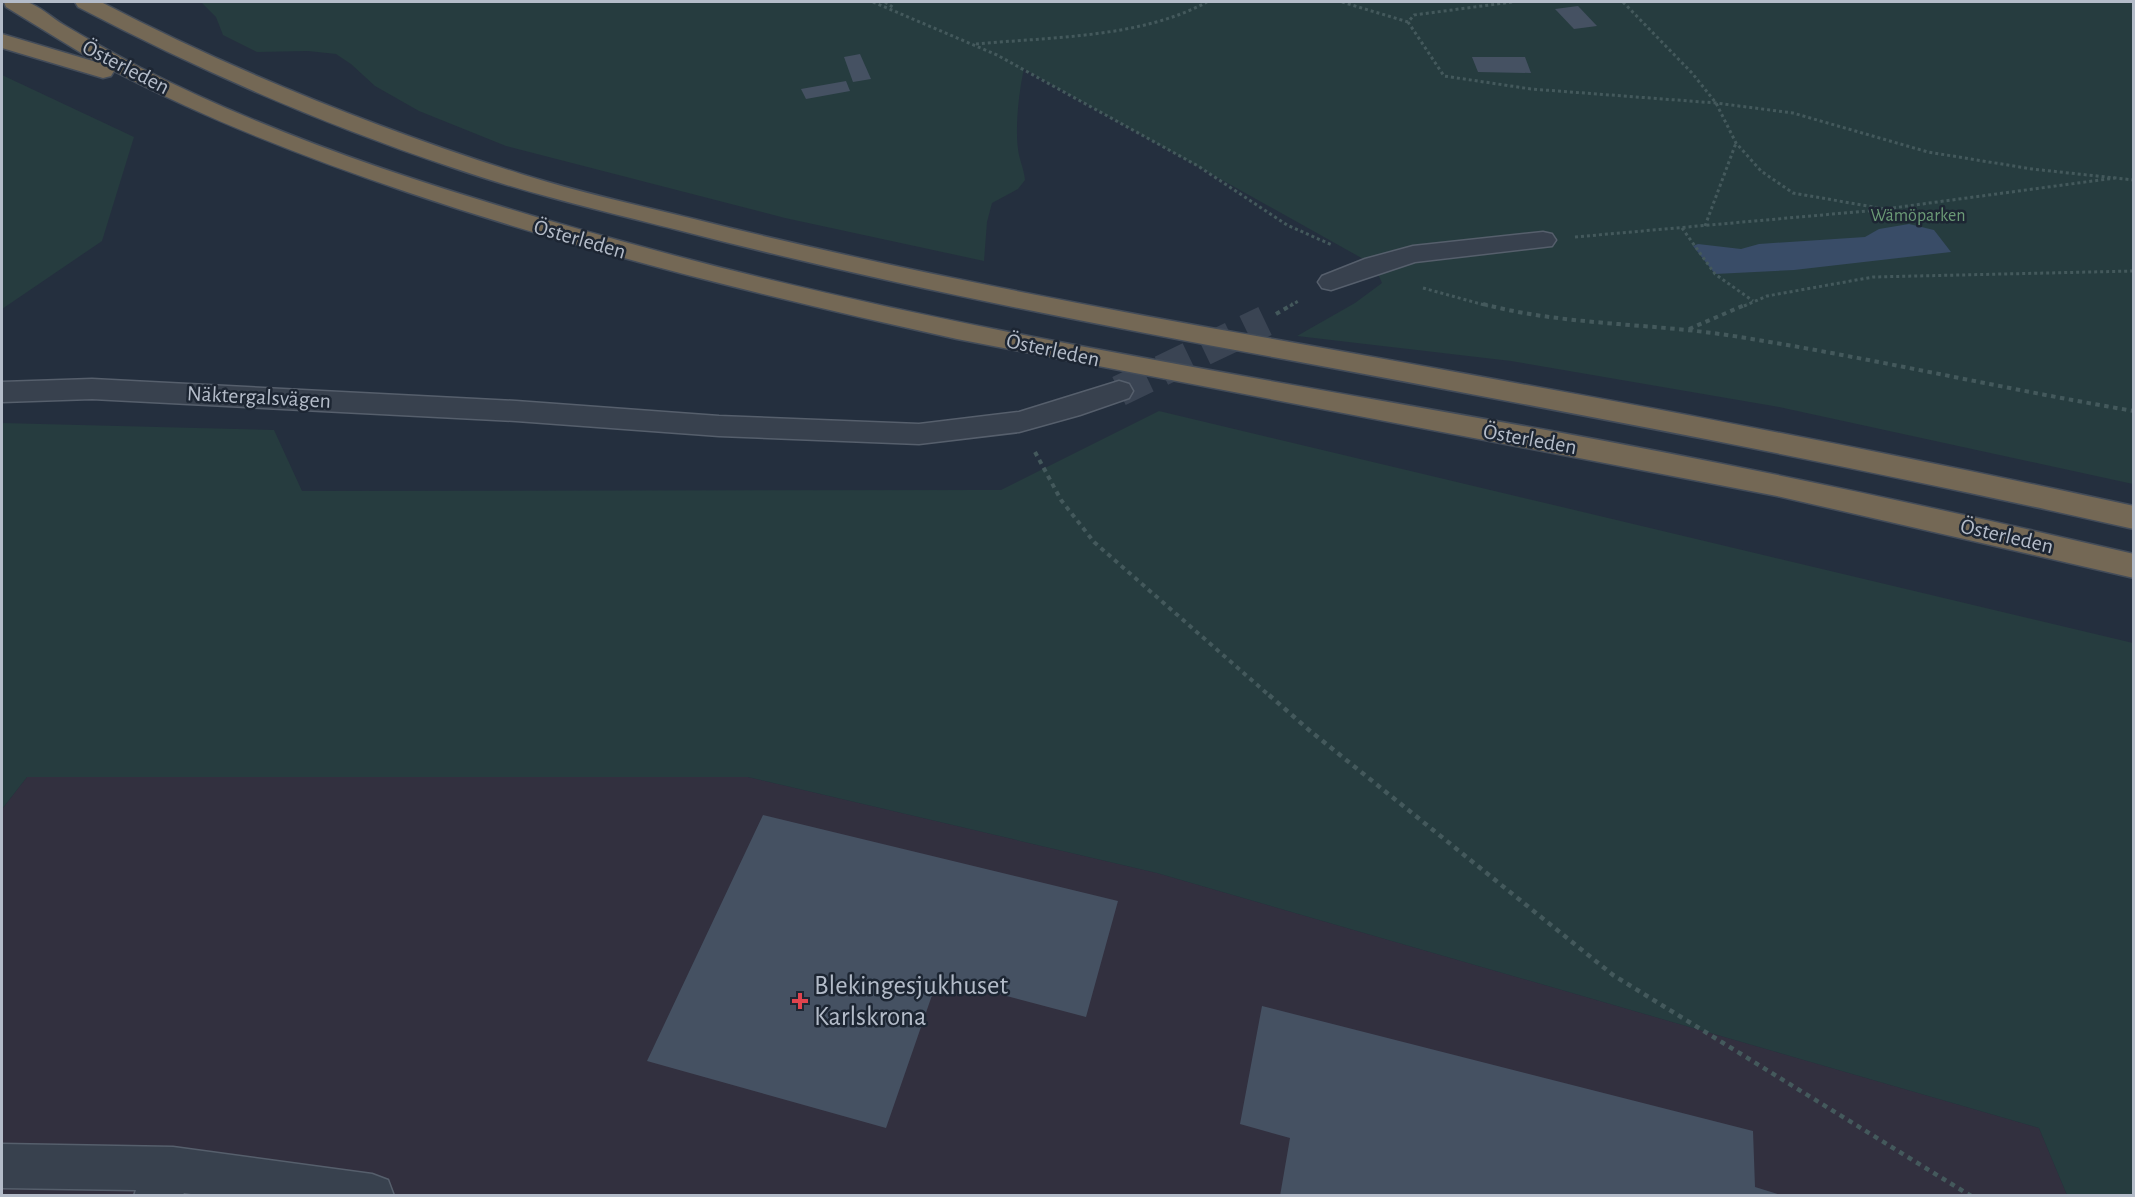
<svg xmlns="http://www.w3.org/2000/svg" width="2135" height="1197" font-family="'Alegreya Sans',sans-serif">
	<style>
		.medical { fill: #32303f }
		.green { fill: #263c3f }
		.water { fill: #394c67 }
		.building { fill: #455162 }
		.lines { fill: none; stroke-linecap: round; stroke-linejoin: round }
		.minor-tunnel { stroke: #3a4453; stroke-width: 31; stroke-dasharray: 31 16; stroke-linecap: butt }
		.minor-casing { stroke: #565f6c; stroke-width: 3 }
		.highway-casing { stroke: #434c59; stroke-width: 3 }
		.path-far2 { stroke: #44595c; stroke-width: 3; stroke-dasharray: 3 3; stroke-linecap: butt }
		.path-far1 { stroke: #44595c; stroke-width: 4; stroke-dasharray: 4.5 4.5; stroke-linecap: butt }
		.path { stroke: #44595c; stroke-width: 4.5; stroke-dasharray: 5 5; stroke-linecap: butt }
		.minor { fill: #38414e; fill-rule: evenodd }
		.highway { fill: #746855; fill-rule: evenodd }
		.health-dot { fill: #e0444e; stroke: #1d2633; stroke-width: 2 }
		.labels { text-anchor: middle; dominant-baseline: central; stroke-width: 5; stroke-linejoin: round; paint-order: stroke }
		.far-park-label { font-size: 18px; fill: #6b9a76; stroke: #1d2633 }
		.street-label { font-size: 22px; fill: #b4bcc9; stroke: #1d2633 }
		.near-poi-label { font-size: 27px; fill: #b4bcc9; stroke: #1d2633; text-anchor: start }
	</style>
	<rect width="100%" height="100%" fill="#242f3e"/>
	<polygon class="medical" points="27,777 748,777 1157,873 2039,1128 2067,1195 2,1196 2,809"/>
	<g class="green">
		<path d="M201,2h1932v482l-354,-77 -268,-46 -214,-25 58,-33 27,-20 -8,-18 -350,-196c-5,21 -9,58 -6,80 1,10 6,20 7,31l-7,9 -26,14 -5,19 -3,39 -199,-43 -279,-72 -87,-35 -44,-25 -24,-22 -15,-10 -28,-3 -51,1 -34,-17 -7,-18z"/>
		<polygon points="2,75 134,137 102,241 2,309"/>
		<polygon points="1159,411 2133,643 2133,1195 2067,1195 2039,1128 1157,873 748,777 27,777 2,809 2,423 274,430 302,491 1001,490"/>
	</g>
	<polygon class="water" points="1909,224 1934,230 1951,252 1794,270 1715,274 1693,246 1698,244 1741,249 1759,244 1865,237 1879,229"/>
	<g class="building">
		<polygon points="1578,6 1597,26 1574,29 1555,9"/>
		<polygon points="860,54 871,79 853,82 844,57"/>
		<polygon points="1472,57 1525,57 1531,73 1478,72"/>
		<polygon points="846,81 850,91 806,99 801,89"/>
		<polygon points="763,815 1118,901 1086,1017 938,978 886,1128 647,1061"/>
		<polygon points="1262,1006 1753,1131 1755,1187 1784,1196 1280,1196 1290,1138 1240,1124"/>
	</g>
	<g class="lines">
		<polyline class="minor-tunnel" points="1119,391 1265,321"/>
		<g class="minor-casing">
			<g id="minor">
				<polygon points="1543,232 1552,234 1556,240 1552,246 1415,262 1331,290 1322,288 1318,282 1322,276 1365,259 1413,246"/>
				<polygon points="92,379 516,401 719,416 919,424 1019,412 1119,381 1129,384 1133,391 1129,398 1080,415 1019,432 919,444 719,436 516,421 92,399 2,402 2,382"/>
				<polygon points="2,1144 173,1147 372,1174 388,1180 394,1196 205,1196 184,1193 182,1196 134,1196 136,1190 2,1188"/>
			</g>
		</g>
		<g class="highway-casing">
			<g id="highway">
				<path d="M4,2c7,0 15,-2 22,0 13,3 26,16 38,23 25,15 51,29 77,43 151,77 318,128 480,173 304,85 616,133 925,189 197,36 392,78 588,124v24l-357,-82 -820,-157c-185,-41 -370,-86 -550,-147 -100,-34 -199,-72 -293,-121l-3,5 -8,2 -101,-30v-14l94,28 -90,-55z"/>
				<path d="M75,2h26c135,70 275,126 420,172 57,18 115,31 173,45 195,49 392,87 590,122 284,51 568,103 850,165v23c-282,-64 -566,-117 -850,-170 -203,-37 -406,-77 -606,-129 -76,-19 -152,-37 -227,-63 -129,-43 -252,-97 -373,-160z"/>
			</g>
		</g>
		<g class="path-far2">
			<polyline points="873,2 997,55 1198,166 1287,225 1332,245"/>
			<polyline points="885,2 894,8"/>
			<polyline points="1342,2 1408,22"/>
			<polyline points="1512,2 1414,15 1408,22 1444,76 1531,89 1716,103 1793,113 1928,152 2032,169 2134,180"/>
			<polyline points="1623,2 1692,73 1716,103 1736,143 1761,171 1793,193 1885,209 2115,178"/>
			<path d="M976,44c74,-7 165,-6 231,-42"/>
			<polyline points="1705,226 1736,143"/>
			<polyline points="1682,228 1715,274 1753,301"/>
			<polyline points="1575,237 1878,210"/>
			<polyline points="1423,288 1488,306"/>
			<polyline points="1290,306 1300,300"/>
			<polyline points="1744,306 1767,296 1873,277 2134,271"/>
		</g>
		<g class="path-far1">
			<path d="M1483,304c78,21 164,19 244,31 136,21 271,53 407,76"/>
			<polyline points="1276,314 1293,304"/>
			<polyline points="1689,329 1747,304"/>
			<polyline points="1035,452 1061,500 1094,542 1271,697"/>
		</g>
		<polyline class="path" points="1269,695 1309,730 1613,975 1971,1196"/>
		<use href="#minor" class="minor"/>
		<use href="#highway" class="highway"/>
	</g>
	<path class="health-dot" d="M797 992h6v6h6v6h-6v6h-6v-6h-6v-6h6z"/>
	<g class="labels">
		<g class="far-park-label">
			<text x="1918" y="216">Wämöparken</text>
		</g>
		<g class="street-label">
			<text transform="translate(126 67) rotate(27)">Österleden</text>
			<text transform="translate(580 239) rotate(16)">Österleden</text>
			<text transform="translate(1053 350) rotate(12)">Österleden</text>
			<text transform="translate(259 397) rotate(3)">Näktergalsvägen</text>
			<text transform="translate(1530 439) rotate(10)">Österleden</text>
			<text transform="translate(2007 536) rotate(13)">Österleden</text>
		</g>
		<g class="near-poi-label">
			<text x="814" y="985">Blekingesjukhuset<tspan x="814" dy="31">Karlskrona</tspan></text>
		</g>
	</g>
	<rect width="2135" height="1197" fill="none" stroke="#b4bcc9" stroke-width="6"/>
</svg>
